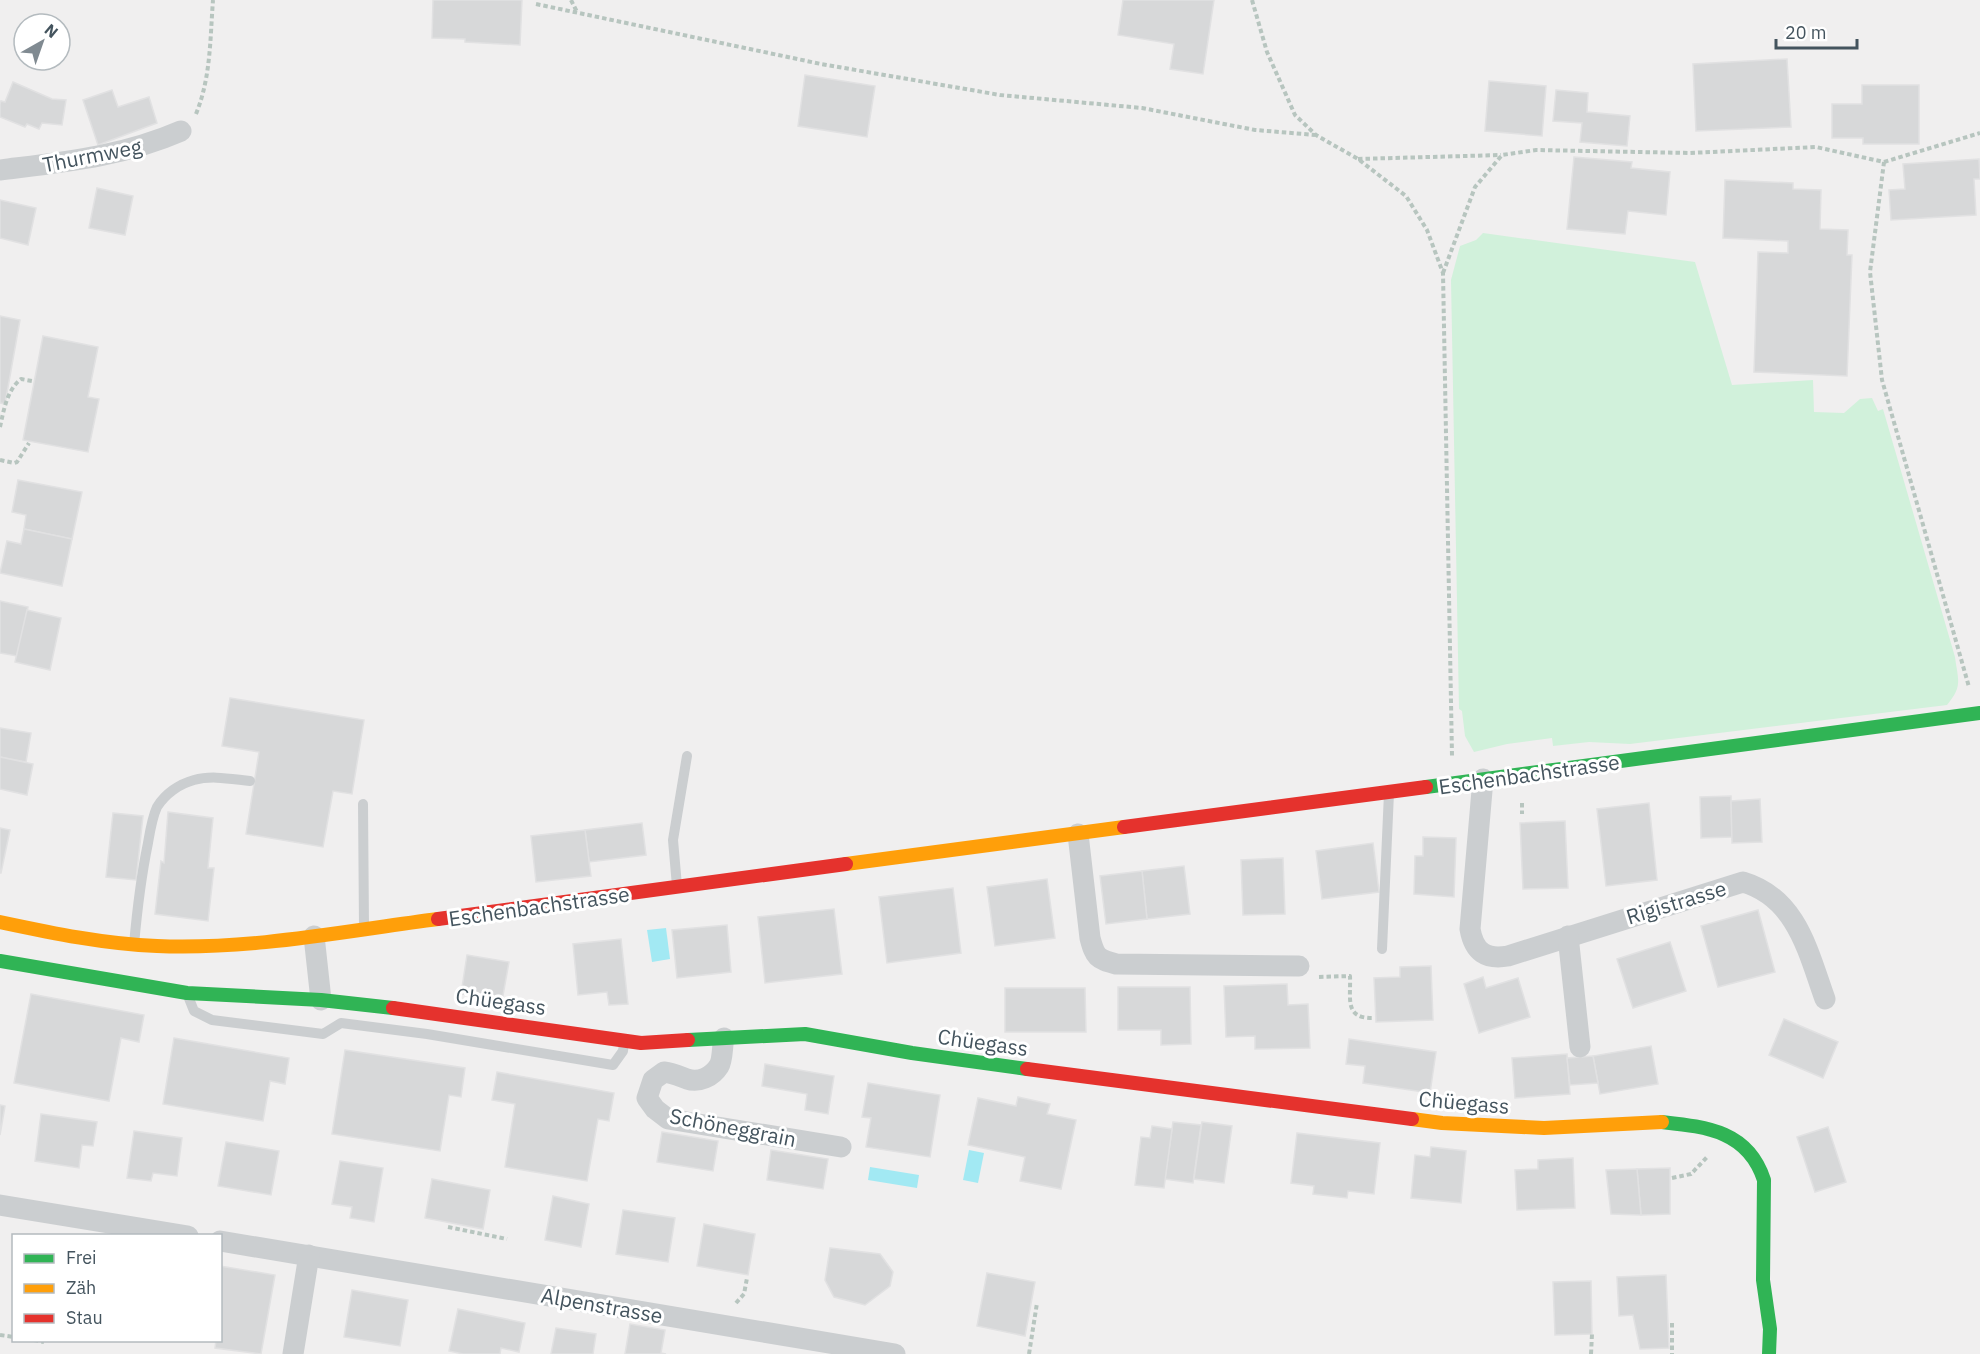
<svg xmlns="http://www.w3.org/2000/svg" width="1980" height="1354" font-family="'IBM Plex Sans',sans-serif">
	<style>
		.green { fill: #d1f1db }
		.water { fill: #a2e9f3 }
		.building { fill: #d7d8d9; stroke: #e1e1e2; stroke-width: 1.5 }
		.lines { fill: none; stroke-linecap: round; stroke-linejoin: round }
		.path { stroke: #b7c5bf; stroke-width: 4; stroke-dasharray: 4.5 3; stroke-linecap: butt }
		.lane { stroke: #cbced0; stroke-width: 10 }
		.street { stroke: #cbced0; stroke-width: 21 }
		.fast { stroke: #30b455; stroke-width: 14 }
		.slow { stroke: #ff9f0a; stroke-width: 14 }
		.jam { stroke: #e5322d; stroke-width: 14 }
		.labels { text-anchor: middle; dominant-baseline: central; stroke-width: 6; stroke-linejoin: round; paint-order: stroke }
		.street-label { font-size: 21px; fill: #44545e; stroke: #fff }
	</style>
	<rect width="100%" height="100%" fill="#f0efef"/>
	<path class="green" d="M1483,233l212,29 37,123 81,-5 1,32 30,1 16,-14 12,-1 6,13 5,-2 72,248c3,23 8,29 -8,48l-317,39 -41,-2 -36,4 -1,-8 -45,6 -33,8 -9,-16 -3,-25 -3,-2 -8,-429 9,-34 16,-6z"/>
	<g class="water">
		<polygon points="666,928 670,959 652,962 647,930"/>
		<polygon points="969,1150 984,1153 978,1183 963,1180"/>
		<polygon points="870,1167 919,1175 917,1188 868,1180"/>
	</g>
	<g class="building">
		<polygon points="433,0 522,0 520,45 465,42 465,39 432,38"/>
		<polygon points="1123,0 1214,0 1203,74 1170,69 1174,44 1118,35"/>
		<polygon points="1787,59 1791,127 1696,131 1693,64"/>
		<polygon points="805,75 875,86 867,137 798,126"/>
		<polygon points="1489,81 1546,86 1542,136 1485,131"/>
		<polygon points="13,82 52,99 66,100 62,125 42,123 39,129 27,124 25,127 0,117 0,104 1,101 5,102"/>
		<polygon points="1862,85 1919,85 1919,144 1863,144 1863,138 1832,138 1832,104 1862,104"/>
		<polygon points="112,90 118,107 149,97 157,123 98,145 83,100"/>
		<polygon points="1556,90 1588,93 1587,112 1630,116 1627,146 1580,142 1582,123 1553,121"/>
		<polygon points="1574,157 1632,162 1631,168 1670,172 1666,215 1628,211 1625,234 1567,229"/>
		<polygon points="1979,159 1980,179 1974,179 1976,215 1891,220 1889,190 1905,189 1903,164"/>
		<polygon points="1725,180 1793,183 1793,189 1821,190 1820,229 1848,230 1847,255 1852,255 1847,376 1754,372 1758,252 1788,253 1788,241 1723,238"/>
		<polygon points="97,188 133,196 125,235 89,228"/>
		<polygon points="0,200 36,208 28,245 0,238"/>
		<polygon points="0,316 20,320 5,404 0,403"/>
		<polygon points="43,336 98,347 88,397 99,399 88,452 23,440"/>
		<polygon points="18,480 82,492 72,539 24,529 26,515 12,512"/>
		<polygon points="24,529 72,539 62,586 0,573 7,541 21,544"/>
		<polygon points="0,601 28,607 17,656 0,653"/>
		<polygon points="27,610 61,618 50,670 15,662"/>
		<polygon points="230,698 364,720 352,794 333,791 323,847 246,834 259,752 222,746"/>
		<polygon points="0,728 31,733 26,762 0,757"/>
		<polygon points="0,757 33,764 27,795 0,789"/>
		<polygon points="1731,796 1732,837 1701,838 1700,797"/>
		<polygon points="1760,799 1762,842 1732,843 1731,801"/>
		<polygon points="1649,803 1657,880 1606,886 1597,809"/>
		<polygon points="168,812 213,818 208,868 214,868 208,921 155,914 161,861 164,863"/>
		<polygon points="113,813 143,816 136,880 106,877"/>
		<polygon points="1565,821 1568,888 1523,889 1520,823"/>
		<polygon points="642,823 646,855 589,862 585,830"/>
		<polygon points="0,828 10,830 1,873 0,873"/>
		<polygon points="585,830 591,876 536,882 531,836"/>
		<polygon points="1423,837 1456,838 1454,897 1414,894 1415,856 1423,856"/>
		<polygon points="1373,843 1379,892 1322,899 1316,851"/>
		<polygon points="1283,858 1285,914 1243,915 1241,860"/>
		<polygon points="1184,866 1190,914 1147,919 1142,871"/>
		<polygon points="1142,871 1147,919 1106,924 1100,876"/>
		<polygon points="1047,879 1055,938 995,946 987,887"/>
		<polygon points="953,888 961,953 887,963 879,897"/>
		<polygon points="834,909 842,974 765,983 758,917"/>
		<polygon points="1758,910 1775,972 1718,987 1701,926"/>
		<polygon points="727,925 731,972 677,978 672,930"/>
		<polygon points="621,939 628,1004 609,1005 607,992 578,995 573,944"/>
		<polygon points="1670,942 1686,991 1633,1008 1617,959"/>
		<polygon points="467,955 509,962 502,1001 461,994"/>
		<polygon points="1431,966 1433,1020 1376,1022 1374,978 1400,977 1400,967"/>
		<polygon points="1483,977 1486,988 1518,978 1530,1017 1479,1033 1464,984"/>
		<polygon points="1287,984 1288,1005 1308,1004 1310,1048 1255,1049 1255,1036 1226,1037 1224,986"/>
		<polygon points="1118,987 1190,987 1191,1044 1161,1045 1161,1030 1118,1030"/>
		<polygon points="1005,988 1085,988 1086,1032 1005,1032"/>
		<polygon points="31,994 144,1015 139,1042 121,1038 109,1101 14,1083"/>
		<polygon points="1784,1019 1838,1042 1823,1078 1769,1055"/>
		<polygon points="174,1038 289,1058 285,1084 270,1081 263,1121 163,1104"/>
		<polygon points="1349,1039 1436,1052 1430,1093 1363,1083 1365,1066 1346,1064"/>
		<polygon points="1651,1046 1658,1084 1600,1094 1593,1056"/>
		<polygon points="345,1050 465,1068 461,1097 449,1095 440,1151 332,1134"/>
		<polygon points="1567,1054 1570,1094 1515,1098 1512,1058"/>
		<polygon points="1593,1056 1598,1083 1570,1085 1567,1058"/>
		<polygon points="765,1064 834,1076 828,1114 805,1110 807,1094 762,1086"/>
		<polygon points="497,1072 614,1093 609,1121 598,1119 587,1181 505,1167 515,1104 492,1100"/>
		<polygon points="868,1083 940,1095 930,1157 866,1147 871,1118 862,1117"/>
		<polygon points="1018,1097 1050,1104 1047,1114 1076,1120 1061,1189 1020,1181 1025,1157 968,1145 978,1098 1016,1106"/>
		<polygon points="0,1105 5,1106 0,1135"/>
		<polygon points="41,1114 97,1122 93,1146 82,1145 79,1168 35,1161"/>
		<polygon points="1173,1122 1201,1125 1193,1183 1165,1179"/>
		<polygon points="1202,1122 1232,1126 1224,1183 1194,1179"/>
		<polygon points="1152,1126 1172,1129 1164,1188 1135,1185 1141,1137 1150,1138"/>
		<polygon points="1828,1127 1846,1182 1815,1192 1797,1137"/>
		<polygon points="134,1131 182,1138 177,1176 153,1173 151,1181 127,1178"/>
		<polygon points="662,1132 718,1141 713,1171 657,1162"/>
		<polygon points="1297,1133 1380,1143 1374,1194 1348,1191 1347,1198 1313,1194 1314,1186 1291,1183"/>
		<polygon points="226,1142 279,1151 271,1195 218,1186"/>
		<polygon points="1431,1147 1466,1151 1461,1203 1411,1198 1415,1155 1430,1157"/>
		<polygon points="771,1150 828,1159 823,1189 767,1180"/>
		<polygon points="1573,1158 1575,1208 1517,1210 1515,1170 1538,1169 1538,1160"/>
		<polygon points="340,1161 383,1168 374,1222 350,1218 352,1207 332,1204"/>
		<polygon points="1670,1168 1670,1214 1641,1215 1637,1169"/>
		<polygon points="1637,1169 1641,1215 1611,1214 1606,1170"/>
		<polygon points="432,1179 490,1190 483,1229 425,1218"/>
		<polygon points="553,1196 589,1204 581,1247 545,1240"/>
		<polygon points="623,1210 675,1218 668,1262 616,1254"/>
		<polygon points="704,1224 755,1234 748,1275 697,1266"/>
		<polygon points="830,1248 880,1254 893,1272 890,1286 865,1305 834,1297 825,1280"/>
		<polygon points="220,1266 275,1275 261,1354 215,1348 216,1340 220,1340"/>
		<polygon points="987,1273 1035,1282 1025,1336 977,1326"/>
		<polygon points="1666,1275 1669,1348 1640,1349 1633,1315 1619,1316 1617,1277"/>
		<polygon points="1591,1281 1592,1334 1555,1335 1553,1282"/>
		<polygon points="352,1290 408,1300 400,1346 344,1337"/>
		<polygon points="458,1309 525,1323 519,1352 501,1348 500,1354 463,1354 449,1351"/>
		<polygon points="630,1324 665,1330 661,1353 666,1354 625,1354"/>
		<polygon points="556,1328 596,1334 593,1354 551,1354"/>
	</g>
	<g class="lines">
		<g class="path">
			<polyline points="571,0 577,12"/>
			<polyline points="1252,0 1267,52 1295,115 1316,135 1358,159 1406,196 1427,230 1443,273 1452,756"/>
			<polyline points="536,4 821,64 1000,95 1142,108 1255,130 1315,135"/>
			<path d="M196,114c15,-37 14,-75 17,-114"/>
			<polyline points="1358,159 1501,155"/>
			<polyline points="1884,162 1980,133"/>
			<polyline points="1443,273 1475,187 1502,155 1536,150 1690,153 1816,147 1884,162 1870,272 1882,380 1969,687"/>
			<path d="M0,427c4,-18 7,-37 21,-48l11,2"/>
			<polyline points="0,460 14,463 17,462 29,443"/>
			<polyline points="1522,803 1522,814"/>
			<path d="M1319,977l31,-1c1,22 -6,42 22,42"/>
			<polyline points="1672,1178 1691,1174 1708,1156"/>
			<polyline points="448,1227 507,1239"/>
			<polyline points="736,1303 744,1294 747,1278"/>
			<polyline points="1672,1323 1672,1354"/>
			<polyline points="0,1335 14,1337"/>
			<polyline points="34,1340 44,1342"/>
			<polyline points="1029,1354 1037,1303"/>
			<polyline points="1591,1354 1592,1334"/>
		</g>
		<g class="lane">
			<polyline points="363,804 364,927"/>
			<polyline points="677,886 673,840 687,756"/>
			<path d="M134,945c3,-34 7,-68 14,-102 2,-12 4,-25 9,-36 8,-13 22,-23 37,-27 18,-5 37,-1 56,1"/>
			<polyline points="1382,949 1389,793"/>
			<polyline points="188,996 194,1011 212,1020 323,1034 341,1023 427,1034 613,1065 623,1051 624,1043"/>
		</g>
		<g class="street">
			<path d="M0,170c64,-8 121,-13 181,-39"/>
			<path d="M1483,779l-13,150c4,23 16,31 38,27l235,-74c54,16 65,70 82,117"/>
			<path d="M1078,834l12,104c5,19 7,21 26,26l183,2"/>
			<polyline points="314,936 321,1000"/>
			<polyline points="1568,936 1580,1047"/>
			<path d="M724,1038c-2,8 -1,21 -5,28 -7,11 -20,17 -32,13 -8,-3 -14,-6 -23,-7l-11,8 -6,18 8,11 13,10 173,28"/>
			<polyline points="0,1205 188,1236"/>
			<polyline points="220,1241 895,1354"/>
			<polyline points="293,1354 309,1255"/>
		</g>
		<g class="fast">
			<polyline points="1426,787 1980,713"/>
			<polyline points="0,961 187,993 321,1000 393,1008"/>
			<polyline points="688,1040 805,1034 912,1053 1027,1069"/>
			<path d="M1662,1122c45,5 86,9 102,58l-1,100 7,49 -1,25"/>
		</g>
		<g class="slow">
			<polyline points="846,864 1124,827"/>
			<path d="M0,922c52,11 104,22 157,24 94,4 188,-15 281,-27"/>
			<polyline points="1412,1119 1442,1123 1544,1128 1662,1122"/>
		</g>
		<g class="jam">
			<polyline points="1124,827 1426,787"/>
			<polyline points="438,919 846,864"/>
			<polyline points="393,1008 641,1043 688,1040"/>
			<polyline points="1027,1069 1412,1119"/>
		</g>
	</g>
	<g class="labels">
		<g class="street-label">
			<text transform="translate(92 155) rotate(-11)">Thurmweg</text>
			<text transform="translate(1529 774) rotate(-8)">Eschenbachstrasse</text>
			<text transform="translate(1676 902) rotate(-17)">Rigistrasse</text>
			<text transform="translate(539 906) rotate(-8)">Eschenbachstrasse</text>
			<text transform="translate(501 1001) rotate(8)">Chüegass</text>
			<text transform="translate(983 1042) rotate(8)">Chüegass</text>
			<text transform="translate(1464 1102) rotate(5)">Chüegass</text>
			<text transform="translate(733 1127) rotate(11)">Schöneggrain</text>
			<text transform="translate(602 1305) rotate(10)">Alpenstrasse</text>
		</g>
	</g>
	<rect x="12" y="1234" width="210" height="108" fill="#ffffff" stroke="#b4bbbf" stroke-width="1.5"/>
	<rect x="24" y="1254" width="30" height="9" fill="#30b455" stroke="#b4bbbf" stroke-width="1.5"/>
	<text x="66" y="1264" font-size="18" fill="#44545e">Frei</text>
	<rect x="24" y="1284" width="30" height="9" fill="#ff9f0a" stroke="#b4bbbf" stroke-width="1.5"/>
	<text x="66" y="1294" font-size="18" fill="#44545e">Zäh</text>
	<rect x="24" y="1314" width="30" height="9" fill="#e5322d" stroke="#b4bbbf" stroke-width="1.5"/>
	<text x="66" y="1324" font-size="18" fill="#44545e">Stau</text>
	<g transform="translate(42 42) rotate(40)"><circle r="28" fill="#ffffff" stroke="#b4bbbf" stroke-width="1.5"/>
	<path d="M0-4.5L10 22L0 15L-10 22Z" fill="#808a91"/>
	<text y="-9" font-size="16" font-weight="bold" text-anchor="middle" fill="#44545e">N</text>
	</g>
	<path d="M1776 39v9h81v-9" fill="none" stroke="#44545e" stroke-width="3"/>
	<text x="1785" y="39" font-size="18" fill="#44545e" stroke="#ffffff" stroke-width="4.5" paint-order="stroke">20 m</text>
</svg>
